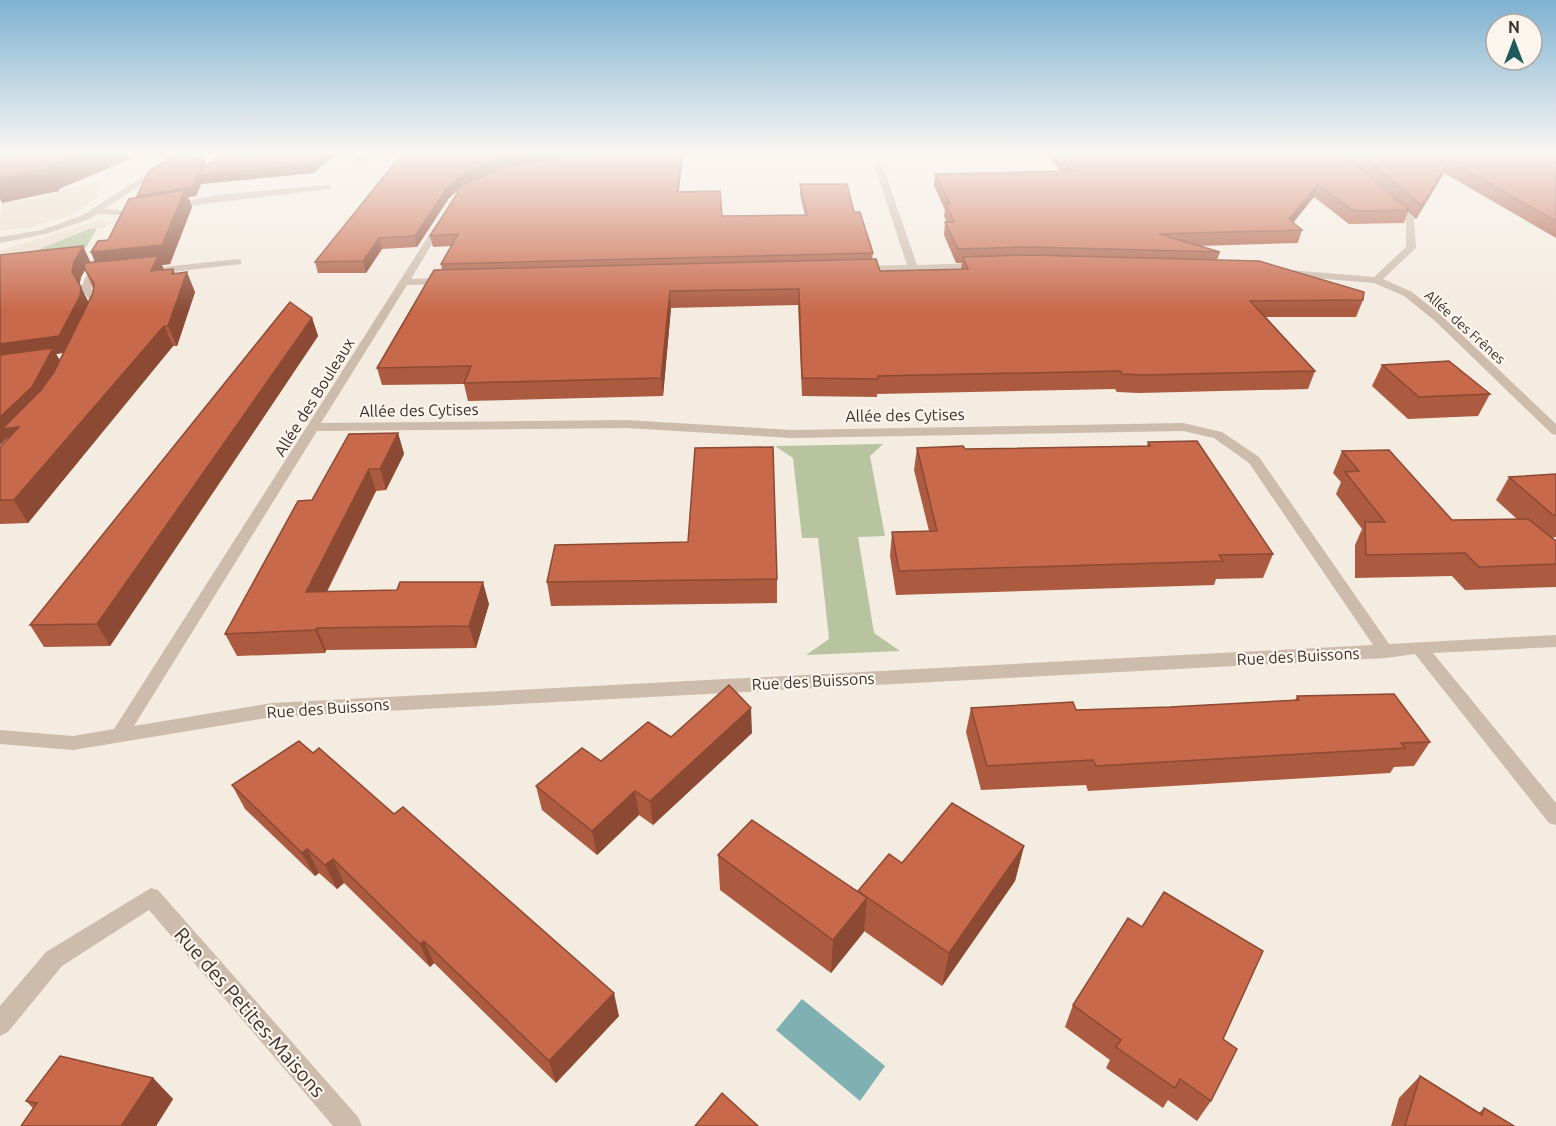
<svg xmlns="http://www.w3.org/2000/svg" width="1556" height="1126" font-family="Ubuntu,sans-serif">
	<style>
		.green { fill: #b8c4a0 }
		.plaza { fill: #ecdcc8 }
		.water { fill: #7fb0b2 }
		.lines { fill: none; stroke-linecap: round; stroke-linejoin: round }
		.street { fill: #cdbbac; fill-rule: evenodd }
		.wall { fill: #ac5a40; fill-rule: evenodd }
		.shaded-wall { fill: #8c4a34 }
		.building { fill: #c8694b; stroke: #8c4a34; stroke-width: 1.5 }
		.labels { text-anchor: middle; dominant-baseline: central; stroke-width: 4.5; stroke-linejoin: round; paint-order: stroke }
		.far-street-label { font-size: 14px; fill: #3b302b; stroke: #fbf5ee }
		.street-label { font-size: 16px; fill: #3b302b; stroke: #fbf5ee }
		.near-street-label { font-size: 20px; fill: #3b302b; stroke: #fbf5ee }
	</style>
	<rect width="100%" height="100%" fill="#f4ebe1"/>
	<g class="green">
		<polygon points="97,228 80,258 0,265 89,229"/>
		<polygon points="883,444 870,456 885,536 858,537 874,633 900,651 806,655 829,639 818,538 802,538 793,458 775,446"/>
	</g>
	<g class="plaza">
		<polygon points="98,180 101,182 96,193 99,196 74,214 29,228 0,230 2,203 36,198"/>
		<polygon points="100,220 108,223 105,227 89,229 0,265 0,251"/>
	</g>
	<polygon class="water" points="802,999 885,1066 860,1101 776,1030"/>
	<g class="lines">
		<g class="street">
			<polygon points="179,154 189,154 104,209 129,211 130,213 121,228 114,226 120,215 97,214 87,220 46,234 0,243 0,237 41,230 81,216"/>
			<polygon points="356,154 364,154 363,164 357,164"/>
			<polygon points="878,162 882,164 917,265 981,263 986,266 984,268 858,271 858,267 861,266 907,265 874,164"/>
			<polygon points="327,185 330,185 330,189 170,208 166,205 216,195"/>
			<polygon points="1391,199 1414,218 1416,248 1383,279 1412,292 1442,316 1556,424 1556,435 1552,434 1434,320 1404,296 1374,283 1278,275 1273,272 1278,269 1374,277 1406,247 1406,219 1388,204 1387,202"/>
			<path d="M440,221l4,3 -33,55 36,-1 5,3 -5,3 -40,1 -86,138 305,-3 166,10 391,-7 39,9 37,25 130,187 167,-9v12l-123,6 123,150v22l-7,-2 -134,-169 -29,4 -1114,59 -199,33 -73,-6v-14l73,6 41,-7 322,-505zM626,428l166,10 391,-7 31,7 35,25 124,182 -1101,58 -138,23 183,-295z"/>
			<polygon points="98,257 103,260 91,288 101,302 98,315 93,318 88,315 91,302 81,288 93,260"/>
			<polygon points="238,259 241,260 241,264 154,274 149,271 154,268"/>
			<polygon points="151,888 158,890 358,1117 362,1126 333,1126 149,910 62,966 8,1032 0,1036 0,1006 46,952"/>
		</g>
	</g>
	<g class="wall">
		<polygon points="402,154 683,154 679,192 722,216 805,216 800,195 800,184 854,212 873,253 872,259 880,271 961,269 962,263 956,263 944,235 945,222 947,222 944,216 945,210 934,186 935,174 1060,171 1047,154 1556,154 1556,238 1444,173 1416,219 1408,212 1404,223 1349,224 1314,197 1293,223 1302,230 1298,243 1200,246 1220,252 1217,260 1363,300 1356,317 1266,317 1315,371 1308,389 1139,393 1117,392 1115,389 877,394 877,397 802,396 798,305 671,308 663,396 468,401 464,384 382,385 377,368 442,270 441,264 452,246 433,247 430,236 470,182 464,185 449,198 417,247 382,249 366,273 318,273 315,262"/>
		<path d="M206,166l108,7 -113,11 -5,12 -8,1 4,10 -22,57 -8,1 2,5 11,3 20,19 -18,54h-4l-145,177 -28,1v-77l8,-8 -1,-1 -7,7v-190l90,6v1h5l-4,-10 17,-12 30,-43 -1,-1zM85,270l8,18v5l-5,9 -9,-18 2,-7zM63,353l-3,7 -4,-6z"/>
		<polygon points="312,318 318,336 110,646 44,647 30,625"/>
		<polygon points="1382,365 1490,394 1478,416 1408,419 1372,386"/>
		<polygon points="398,433 404,454 386,490 376,491 327,592 489,604 476,648 326,650 325,653 237,656 225,634"/>
		<polygon points="1148,442 1273,554 1263,578 1216,579 1214,585 896,595 890,556 892,532 929,531 914,470 917,448 965,449 1147,446"/>
		<polygon points="1342,451 1452,520 1517,519 1496,500 1509,477 1556,474 1556,537 1551,538 1556,541 1556,587 1465,590 1452,576 1355,578 1355,545 1362,529 1336,494 1341,482 1333,473"/>
		<polygon points="688,542 777,579 777,603 551,606 547,582"/>
		<polygon points="1297,696 1430,742 1414,766 1394,767 1390,773 1088,791 1086,785 981,790 966,732 971,708 1076,710 1170,707 1295,700"/>
		<polygon points="752,733 653,825 639,815 597,855 542,810 536,786 601,761 671,737"/>
		<polygon points="313,753 619,1016 556,1083 434,963 430,967 344,883 337,889 319,873 315,876 245,809 232,785"/>
		<polygon points="1024,846 1015,881 942,986 864,931 831,973 720,890 718,855 858,892 902,863"/>
		<polygon points="1073,1005 1223,1039 1211,1101 1197,1121 1168,1100 1163,1108 1106,1068 1110,1060 1065,1027"/>
		<polygon points="1420,1076 1479,1113 1484,1108 1514,1126 1391,1126 1399,1098"/>
		<polygon points="153,1078 173,1099 156,1126 21,1126 33,1108 26,1101"/>
	</g>
	<g class="shaded-wall">
		<polygon points="77,154 129,154 130,159 59,189 59,191 2,203 0,199 0,178 48,166"/>
		<polygon points="324,154 336,154 314,173 201,184 196,196 188,197 192,207 170,264 162,265 166,275 99,271 91,252 162,245 141,205 137,196 199,171 204,159 207,167"/>
		<polygon points="528,154 592,154 498,169 464,185 449,198 417,247 415,236 447,188 462,175 496,159"/>
		<polygon points="681,154 683,154 677,203 677,192"/>
		<polygon points="1449,161 1444,173 1416,219 1422,206"/>
		<polygon points="1318,185 1314,197 1285,232 1289,219"/>
		<polygon points="379,238 382,249 366,273 363,261"/>
		<polygon points="83,246 90,261 81,277 79,288 72,272 74,262"/>
		<polygon points="173,269 181,288 187,272 195,292 177,346 168,326 172,274"/>
		<polygon points="81,287 89,303 68,352 56,354 62,365 19,427 15,452 7,438 0,445 0,344"/>
		<polygon points="670,291 671,308 663,396 661,378"/>
		<polygon points="312,318 318,336 110,646 97,624"/>
		<polygon points="164,326 173,346 28,523 14,500"/>
		<polygon points="398,433 404,454 386,490 380,469"/>
		<polygon points="369,469 376,491 315,614 306,592"/>
		<polygon points="483,582 489,604 476,648 469,626"/>
		<polygon points="317,628 326,650 325,653 315,630"/>
		<polygon points="751,708 752,733 653,825 650,801"/>
		<polygon points="635,791 639,815 597,855 592,831"/>
		<polygon points="1024,846 1015,881 942,986 949,953"/>
		<polygon points="307,849 319,873 315,876 302,853"/>
		<polygon points="333,859 344,883 337,889 325,865"/>
		<polygon points="867,898 864,932 831,973 833,940"/>
		<polygon points="424,941 434,963 430,967 420,944"/>
		<polygon points="614,993 619,1016 556,1083 549,1061"/>
		<polygon points="153,1078 173,1099 156,1126 121,1126"/>
	</g>
	<g class="building">
		<polygon points="0,154 77,154 48,166 49,168 0,178"/>
		<polygon points="177,154 184,154 204,159 199,171 223,154 324,154 312,164 198,175 193,187 137,196 149,171"/>
		<polygon points="402,154 528,154 496,159 462,175 447,188 415,236 379,238 363,261 315,262"/>
		<polygon points="590,154 681,154 677,192 720,191 722,216 807,215 800,184 847,184 854,212 860,212 873,253 441,264 458,234 430,236 458,192 470,182 503,167"/>
		<polygon points="1058,154 1339,154 1362,170 1409,210 1354,211 1318,185 1289,219 1302,230 1159,234 1220,252 1029,247 958,249 945,222 954,222 946,204 950,204 935,174 1072,171"/>
		<polygon points="1358,154 1556,154 1556,221 1449,161 1422,206 1371,162"/>
		<polygon points="185,190 162,245 91,252 98,241 108,240 129,199"/>
		<polygon points="83,246 74,262 72,272 81,287 80,296 59,336 0,344 0,255"/>
		<polygon points="1030,255 1259,261 1364,292 1363,300 1250,301 1315,371 1144,375 1122,374 1120,371 878,376 878,379 802,378 799,289 670,291 661,378 464,383 471,366 377,368 434,270 876,259 880,271 968,269 963,257"/>
		<polygon points="158,256 151,271 173,269 172,274 187,272 168,326 164,326 14,500 0,500 0,447 19,427 2,429 41,390 54,372 93,293 94,283 84,268 85,263"/>
		<polygon points="290,302 312,318 97,624 30,625"/>
		<polygon points="53,348 32,387 0,417 0,355"/>
		<polygon points="1449,361 1490,394 1419,397 1382,365"/>
		<polygon points="398,433 380,469 369,469 306,592 397,590 400,582 483,582 469,626 317,628 315,630 225,634 298,501 312,500 349,434"/>
		<polygon points="1197,441 1273,554 1219,555 1223,561 899,571 892,532 937,531 917,448 963,446 965,449 1150,446 1148,442"/>
		<polygon points="773,447 777,579 547,582 555,545 688,542 695,448"/>
		<polygon points="1389,450 1452,520 1528,519 1556,541 1556,564 1479,567 1465,553 1366,555 1365,522 1385,522 1345,472 1359,471 1342,451"/>
		<polygon points="1556,474 1556,515 1553,515 1509,477"/>
		<polygon points="729,685 751,708 650,801 635,791 592,831 536,786 582,748 601,761 648,722 671,737"/>
		<polygon points="1394,694 1430,742 1401,743 1405,748 1096,766 1093,760 987,766 971,708 1073,702 1076,710 1170,707 1299,700 1297,696"/>
		<polygon points="299,741 313,753 319,748 394,814 403,807 614,993 549,1061 424,941 420,944 333,859 325,865 307,849 302,853 232,785"/>
		<polygon points="952,803 1024,846 949,953 858,891 889,854 902,863"/>
		<polygon points="752,820 867,898 833,940 718,855"/>
		<polygon points="1164,892 1263,951 1223,1039 1237,1049 1211,1101 1180,1079 1175,1088 1116,1047 1121,1040 1073,1005 1128,918 1142,927"/>
		<polygon points="60,1056 153,1078 121,1126 21,1126 37,1103 26,1101"/>
		<polygon points="1420,1076 1482,1115 1484,1108 1514,1126 1405,1126"/>
		<polygon points="722,1093 758,1126 695,1126"/>
	</g>
	<linearGradient id="sky" x2="0" y2="1"><stop stop-color="#7eb2d2"/><stop offset="0.49" stop-color="#faf6f2"/><stop offset="1" stop-color="#faf6f2" stop-opacity="0"/></linearGradient>
	<rect width="1556" height="312" fill="url(#sky)"/>
	<g class="labels">
		<g class="far-street-label">
			<text transform="translate(1465 327) rotate(42)">Allée des Frênes</text>
		</g>
		<g class="street-label">
			<text transform="translate(314 397) rotate(-58)">Allée des Bouleaux</text>
			<text transform="translate(419 410) rotate(-1)">Allée des Cytises</text>
			<text transform="translate(905 415) rotate(-1)">Allée des Cytises</text>
			<text transform="translate(1298 656) rotate(-3)">Rue des Buissons</text>
			<text transform="translate(813 681) rotate(-3)">Rue des Buissons</text>
			<text transform="translate(328 708) rotate(-4)">Rue des Buissons</text>
		</g>
		<g class="near-street-label">
			<text transform="translate(250 1012) rotate(49)">Rue des Petites-Maisons</text>
		</g>
	</g>
	<g transform="translate(1514 42)"><circle r="28" fill="#fbf5ee" stroke="#aea6a0" stroke-width="1.5"/>
	<path d="M0-4.5L10 22L0 15L-10 22Z" fill="#1f5a5e"/>
	<text y="-9" font-size="16" font-weight="bold" text-anchor="middle" fill="#3b302b">N</text>
	</g>
</svg>
